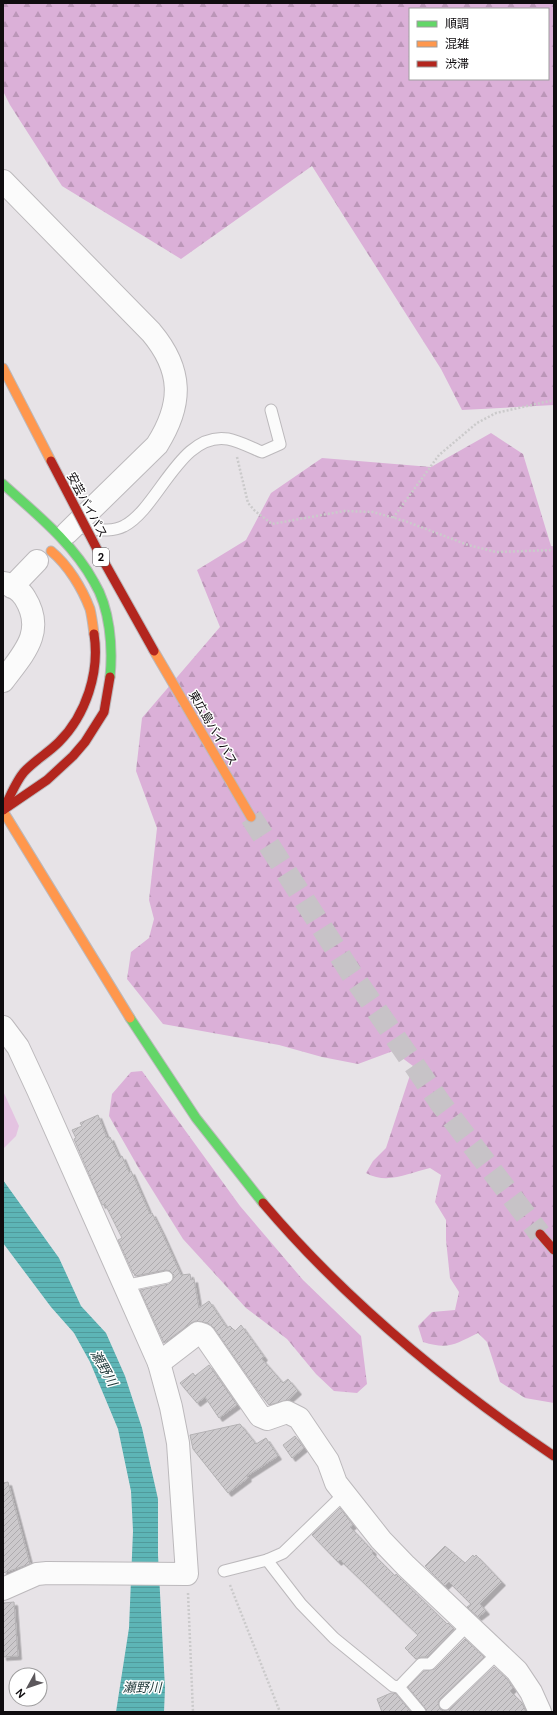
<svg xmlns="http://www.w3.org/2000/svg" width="557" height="1715" font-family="'DM Sans','Noto Sans JP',sans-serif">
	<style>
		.grass { fill: #e4c3e1 }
		.forest { fill: url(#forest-firs); fill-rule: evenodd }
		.water { fill: url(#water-rules) }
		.building { fill: url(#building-hatch); stroke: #b4b2b4; filter: url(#shadow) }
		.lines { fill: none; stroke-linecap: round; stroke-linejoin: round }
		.highway-tunnel { stroke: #c7c3c7; stroke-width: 22; stroke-dasharray: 22 11; stroke-linecap: butt }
		.lane-casing { stroke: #bcb9bc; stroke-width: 13 }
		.street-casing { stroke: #bcb9bc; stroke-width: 24 }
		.fast-casing { stroke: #bcb9bc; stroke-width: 11 }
		.slow-casing { stroke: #bcb9bc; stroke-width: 11 }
		.jam-casing { stroke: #bcb9bc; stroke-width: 11 }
		.path { stroke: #cbcacb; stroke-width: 2.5; stroke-dasharray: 2 2; stroke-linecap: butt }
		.lane { stroke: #fbfbfb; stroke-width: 11 }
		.street { stroke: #fbfbfb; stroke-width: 22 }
		.fast { stroke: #63d668; stroke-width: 9 }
		.slow { stroke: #ff974d; stroke-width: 9 }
		.jam { stroke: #b3261e; stroke-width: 9 }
		.jam-bridge-casing { stroke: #bcb9bc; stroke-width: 11; stroke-linecap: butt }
		.jam-bridge { stroke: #b3261e; stroke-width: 9 }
		.labels { text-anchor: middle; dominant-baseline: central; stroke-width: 3; stroke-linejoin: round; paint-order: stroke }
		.shield { fill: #fff; stroke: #575557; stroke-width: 1 }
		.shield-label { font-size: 11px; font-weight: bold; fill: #0f0c0f }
		.street-label { font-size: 12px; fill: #0f0c0f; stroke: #fff }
		.water-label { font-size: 13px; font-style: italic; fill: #1e3838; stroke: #fff }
	</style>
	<defs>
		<pattern id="forest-firs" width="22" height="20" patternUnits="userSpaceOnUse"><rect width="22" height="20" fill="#dbb0d8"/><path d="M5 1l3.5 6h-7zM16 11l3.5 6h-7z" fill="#bb96b8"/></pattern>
		<pattern id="water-rules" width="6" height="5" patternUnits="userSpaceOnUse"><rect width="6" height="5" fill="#5db5b6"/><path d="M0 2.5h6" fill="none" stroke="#509a9b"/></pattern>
		<pattern id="building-hatch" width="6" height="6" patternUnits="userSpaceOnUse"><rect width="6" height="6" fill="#ccc9cc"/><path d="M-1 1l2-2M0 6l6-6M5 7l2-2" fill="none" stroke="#aeabae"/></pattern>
		<filter id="shadow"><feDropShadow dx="3.5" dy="3.5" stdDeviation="0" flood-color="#0004"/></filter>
	</defs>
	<rect width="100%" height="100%" fill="#e7e3e7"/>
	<polygon class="grass" points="3,1091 19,1126 16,1136 3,1149"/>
	<g class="forest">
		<path d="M3,3h551v402l-92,5 -21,-41 -129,-203 -131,93 -119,-73 -52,-81 -7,-14zM410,9h138v70h-138z"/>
		<path d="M491,433l32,21 28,92 3,1v856l-29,-5 -25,-16 -13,-40 -9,-9c-23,11 -29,17 -55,9l-5,-16 14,-14 23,-2 4,-18 -9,-14 -4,-38v-20l-11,-18 6,-27 -11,-7c-22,5 -42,17 -64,5l7,-12 13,-13 27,-82 -20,-15 -35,13 -36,-7 -43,-12 -116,-21 -36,-45 4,-27 18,-14 5,-19 -5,-19 8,-72 -21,-57 6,-53 78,-91 -23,-57 49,-30 25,-47 51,-35 109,9z"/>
		<polygon points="142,1071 240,1206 303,1280 361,1336 367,1384 357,1393 334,1391 316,1374 287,1339 246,1308 183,1239 138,1167 109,1116 112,1094 131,1072"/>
	</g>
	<polygon class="water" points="3,1180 59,1258 81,1306 106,1333 125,1376 142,1428 158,1499 158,1555 165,1688 164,1712 116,1712 129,1628 133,1531 131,1491 118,1429 90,1362 74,1333 51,1307 3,1243"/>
	<g class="building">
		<polygon points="98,1115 107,1138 110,1137 119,1157 122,1156 129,1172 131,1171 150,1214 152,1213 162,1233 181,1275 190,1274 191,1280 194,1279 199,1308 209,1301 227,1328 230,1326 235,1331 241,1325 264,1357 262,1359 283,1383 288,1379 298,1391 288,1400 269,1405 258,1391 214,1328 208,1323 196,1321 191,1323 164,1343 140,1290 169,1284 173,1280 174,1275 170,1271 166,1270 135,1276 134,1273 133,1273 118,1240 122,1238 105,1204 102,1205 74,1139 76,1138 72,1130 82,1126 80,1123"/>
		<polygon points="209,1365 237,1405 219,1418 205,1397 197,1403 180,1383 193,1373 195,1376"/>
		<polygon points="240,1424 256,1444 266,1438 278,1456 247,1476 248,1478 228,1493 193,1449 190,1435"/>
		<polygon points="295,1436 304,1448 292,1458 283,1445"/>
		<polygon points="8,1482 30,1564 3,1573 3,1483"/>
		<polygon points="340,1508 353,1525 350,1527 373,1551 372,1553 395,1576 396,1574 447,1624 448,1623 454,1629 427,1657 421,1657 416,1659 405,1648 418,1635 340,1560 338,1562 312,1535"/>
		<polygon points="445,1546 465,1563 473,1555 474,1557 476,1555 502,1582 480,1604 486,1611 478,1617 467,1607 471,1604 449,1582 445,1586 425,1566"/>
		<polygon points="14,1602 18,1656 3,1657 3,1603"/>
		<polygon points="465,1639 484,1657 440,1699 438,1702 440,1709 443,1711 450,1709 494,1667 507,1679 513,1688 510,1691 522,1703 526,1712 427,1712 425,1708 408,1687 424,1671 435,1669"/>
		<polygon points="391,1693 395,1693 411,1712 382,1712 377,1699"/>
	</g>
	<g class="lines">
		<polyline class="highway-tunnel" points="251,817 351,973 441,1104 540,1234"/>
		<g class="lane-casing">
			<g id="lane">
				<path d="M85,529c13,1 28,3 39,-3 35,-18 56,-95 104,-87 11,2 24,9 34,13l18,-8 -9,-34"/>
				<polyline points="124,1286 167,1277"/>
				<polyline points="267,1560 301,1604 334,1638 393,1686 399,1687 421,1664 430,1664 468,1625"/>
				<polyline points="224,1571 267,1560 283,1553 344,1494"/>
				<polyline points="399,1687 420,1712"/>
				<polyline points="445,1704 498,1653"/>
			</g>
		</g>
		<g class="street-casing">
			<g id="street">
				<path d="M3,181l148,151c32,38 32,72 6,113l-90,88"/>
				<path d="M3,583c8,1 18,8 22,15 21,34 -2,56 -22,83"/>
				<polyline points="12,587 37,561"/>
				<polyline points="3,1027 18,1047 38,1090 159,1363 171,1407 178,1443 187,1574 47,1573 37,1574 3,1589"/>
				<polyline points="159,1363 198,1333 204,1335 260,1416 267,1419 287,1412 299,1418 328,1461 336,1483 381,1540 406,1566 517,1671 531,1692 540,1712"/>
			</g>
		</g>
		<g class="fast-casing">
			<g id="fast">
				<path d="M3,484c32,29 70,59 91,98 16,26 19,65 16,95"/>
				<polyline points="130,1018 196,1118 263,1203"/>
			</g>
		</g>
		<g class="slow-casing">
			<g id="slow">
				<polyline points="3,368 51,461"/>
				<path d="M51,551c17,14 31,37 39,58 2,8 3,17 4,25"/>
				<polyline points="154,651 251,817"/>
				<polyline points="3,811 130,1018"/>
			</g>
		</g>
		<g class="jam-casing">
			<g id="jam">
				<polyline points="3,810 47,780 73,756 85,742 104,712 110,677"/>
				<path d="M3,810c6,-11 13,-29 21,-38 10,-11 24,-19 35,-30 27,-27 41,-70 35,-108"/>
				<path d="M263,1203c84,99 184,181 291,253"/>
				<polyline points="540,1234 554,1250"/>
			</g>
		</g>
		<g class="path">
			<polyline points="237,457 248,503 255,511 272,524 344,511 373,512 405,521 468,545 496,552 554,550"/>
			<polyline points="393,518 439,455 477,423 496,413 554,400"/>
			<polyline points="230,1585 280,1712"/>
			<polyline points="188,1593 193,1712"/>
		</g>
		<use href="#lane" class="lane"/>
		<use href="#street" class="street"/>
		<use href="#fast" class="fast"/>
		<use href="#slow" class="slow"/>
		<use href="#jam" class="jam"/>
		<g class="jam-bridge-casing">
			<polyline id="jam-bridge" points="51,461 98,551 154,651"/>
		</g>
		<use href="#jam-bridge" class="jam-bridge"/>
	</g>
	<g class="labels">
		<rect class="shield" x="93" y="548" width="16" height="18" rx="3"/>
		<g class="shield-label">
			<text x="101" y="557">2</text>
		</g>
		<g class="street-label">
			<text transform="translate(87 505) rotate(62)">安芸バイパス</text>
			<text transform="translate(213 728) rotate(60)">東広島バイパス</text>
		</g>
		<g class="water-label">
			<text transform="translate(104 1368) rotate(61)">瀬野川</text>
			<text x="142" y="1687">瀬野川</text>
		</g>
	</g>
	<rect width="557" height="1715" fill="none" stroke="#0f0c0f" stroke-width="8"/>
	<rect x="409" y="8" width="140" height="72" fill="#ffffff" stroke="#9f9e9f"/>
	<rect x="417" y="21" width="20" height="6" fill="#63d668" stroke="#9f9e9f"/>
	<text x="445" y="28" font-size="12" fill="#0f0c0f">順調</text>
	<rect x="417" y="41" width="20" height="6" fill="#ff974d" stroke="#9f9e9f"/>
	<text x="445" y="48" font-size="12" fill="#0f0c0f">混雑</text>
	<rect x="417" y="61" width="20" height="6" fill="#b3261e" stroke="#9f9e9f"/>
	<text x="445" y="68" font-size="12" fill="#0f0c0f">渋滞</text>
	<g transform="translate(28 1687) rotate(230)"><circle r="19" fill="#ffffff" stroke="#9f9e9f"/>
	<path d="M0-3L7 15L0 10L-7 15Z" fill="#5b575b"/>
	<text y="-6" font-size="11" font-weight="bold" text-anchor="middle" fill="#0f0c0f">N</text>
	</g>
</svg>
